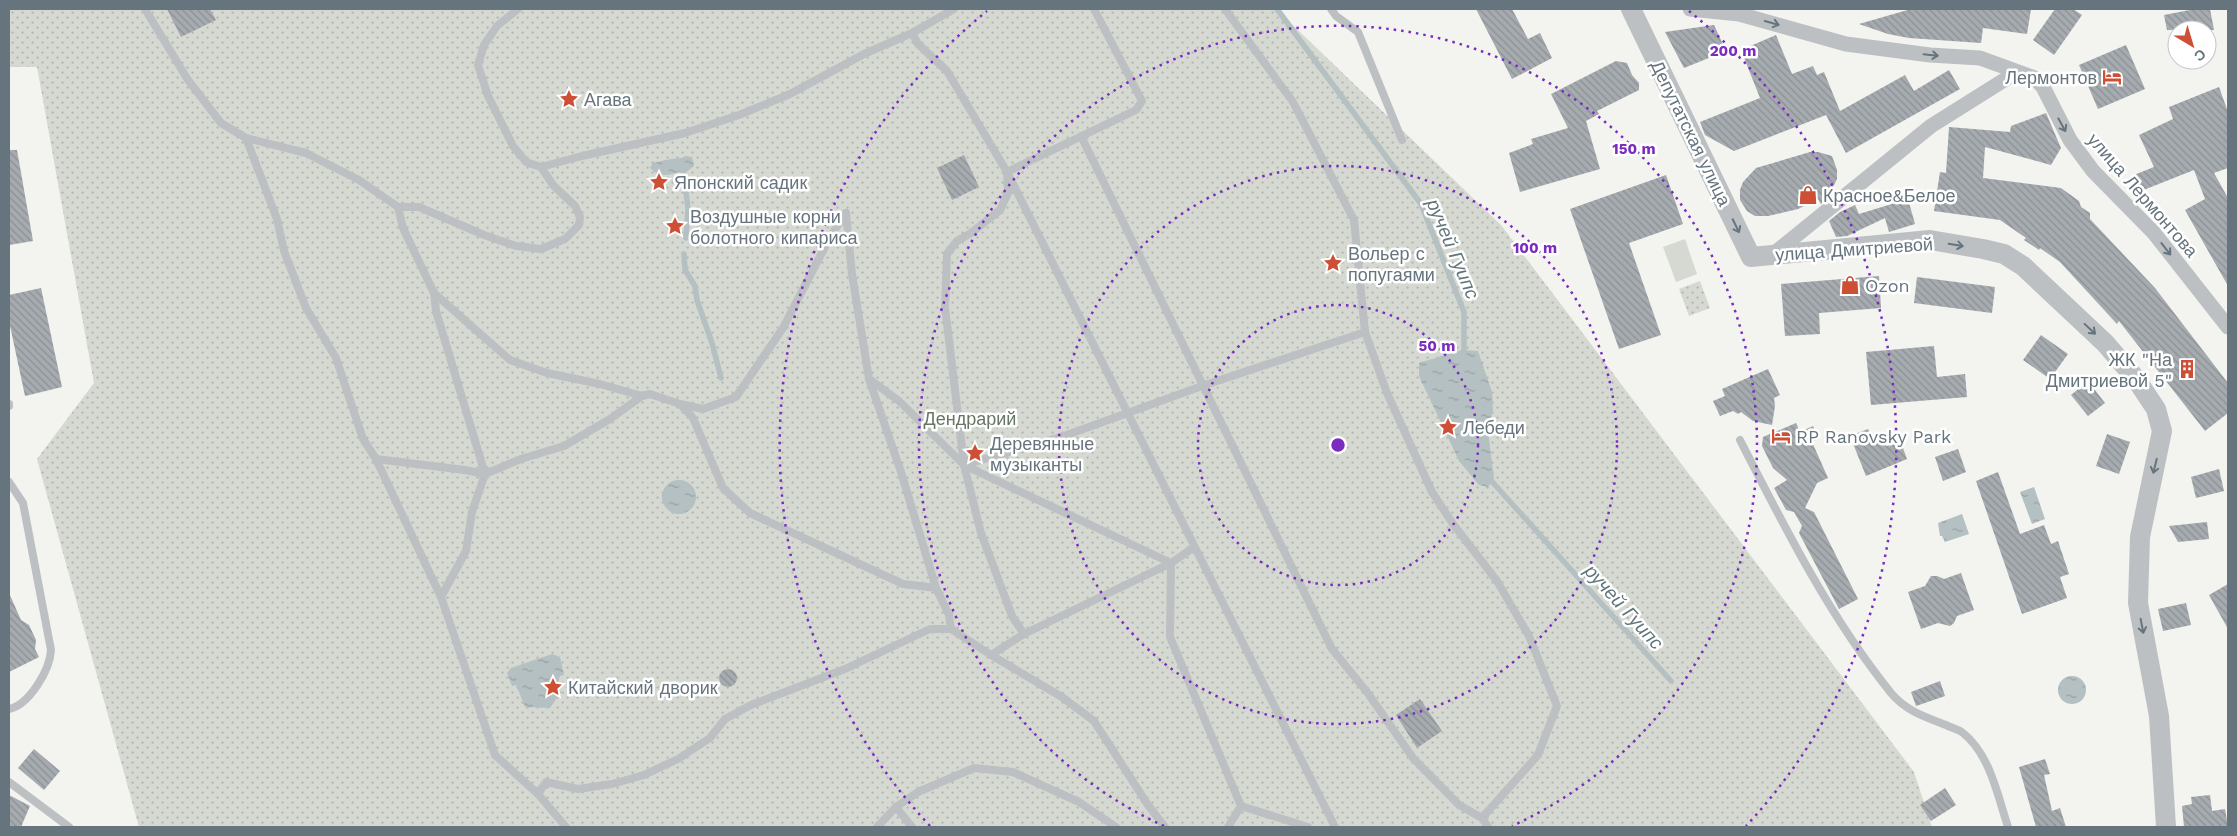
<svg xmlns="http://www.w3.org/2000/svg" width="2237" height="836" font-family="'Work Sans',sans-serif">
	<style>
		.grass { fill: #d5d9d1 }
		.park { fill: url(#park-dots) }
		.water { fill: url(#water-ripples) }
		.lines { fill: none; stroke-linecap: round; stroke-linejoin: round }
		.stream { stroke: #b4c0c2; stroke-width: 5.5 }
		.building { fill: url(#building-back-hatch) }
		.service { stroke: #bdc0c3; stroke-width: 8 }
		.minor { stroke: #bdc0c3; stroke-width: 15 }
		.tertiary { stroke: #bdc0c3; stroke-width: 20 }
		.oneway { stroke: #66747d }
		.ring { fill: none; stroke: #7b2cbf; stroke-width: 2.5; stroke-dasharray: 2.5 5 }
		.labels { text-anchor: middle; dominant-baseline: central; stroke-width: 5; stroke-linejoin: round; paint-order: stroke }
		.poi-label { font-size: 18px; fill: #66747d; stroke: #fff; text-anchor: start }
		.street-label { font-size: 18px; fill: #66747d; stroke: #fff }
		.park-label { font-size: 18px; fill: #687564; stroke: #fff }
		.water-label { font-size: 19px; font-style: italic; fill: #61767b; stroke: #fff }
		.centre { fill: #7b2cbf; stroke: #fff; stroke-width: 2.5 }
		.ring-label { font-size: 15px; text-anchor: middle; font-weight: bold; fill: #7b2cbf; stroke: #fff; stroke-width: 5; stroke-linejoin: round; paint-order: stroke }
	</style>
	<defs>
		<pattern id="park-dots" width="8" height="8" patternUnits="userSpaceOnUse" patternTransform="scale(1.25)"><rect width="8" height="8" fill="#d5d9d1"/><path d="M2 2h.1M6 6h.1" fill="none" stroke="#b1b5af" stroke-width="1.8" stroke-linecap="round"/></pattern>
		<pattern id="water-ripples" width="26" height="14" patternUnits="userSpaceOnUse" patternTransform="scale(1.25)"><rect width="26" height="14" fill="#b4c0c2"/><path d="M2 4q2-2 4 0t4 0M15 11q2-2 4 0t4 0" fill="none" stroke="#96a1a3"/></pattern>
		<pattern id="building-back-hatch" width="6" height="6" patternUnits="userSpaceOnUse" patternTransform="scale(1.25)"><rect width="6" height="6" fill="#a5abaf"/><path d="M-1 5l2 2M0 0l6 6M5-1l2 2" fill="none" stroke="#8a9094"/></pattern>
	</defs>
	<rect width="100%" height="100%" fill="#f3f3f0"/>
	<polygon class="grass" points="1685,239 1697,274 1676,282 1663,247"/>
	<g class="park">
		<polygon points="9,9 1276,9 1501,225 1914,772 1932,827 139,827 37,459 94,383 37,67 9,67"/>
		<polygon points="1700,281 1710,308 1689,316 1679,289"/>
	</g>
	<g class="water">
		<path d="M685,156l7,1 2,9 -10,8 -6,-2c-11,4 -19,5 -28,-4l3,-5c7,-2 22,-5 29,-5z"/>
		<polygon points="1462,350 1478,351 1492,392 1493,410 1488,431 1494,479 1488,487 1479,485 1459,461 1419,376 1419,363"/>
		<circle cx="679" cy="497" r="17"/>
		<polygon points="2034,487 2045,519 2032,524 2020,492"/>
		<polygon points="1962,514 1969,534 1945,542 1942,536 1940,536 1938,523"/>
		<polygon points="552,654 560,657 564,675 560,676 557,686 561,692 550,708 525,707 516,685 512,686 507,673 511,668"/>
		<circle cx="2072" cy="690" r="14"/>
	</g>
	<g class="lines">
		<g class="stream">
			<polyline points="1277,9 1421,204 1464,312 1464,356"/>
			<polyline points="684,174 688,209 686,238"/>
			<polyline points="684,254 685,270 695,286 697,300 712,343 721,378"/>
			<polyline points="1487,476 1671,681"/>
		</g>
	</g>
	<g class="building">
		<polygon points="167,9 210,9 216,20 181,37"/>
		<polygon points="1476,9 1512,9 1528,39 1540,33 1552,58 1512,79"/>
		<polygon points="1911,9 2031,9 2027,34 1983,28 1981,43 1909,38 1888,34 1859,24"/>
		<polygon points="2055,9 2073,9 2082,15 2054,55 2033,40"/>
		<polygon points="2195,9 2210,9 2214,30 2167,30 2164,15"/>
		<polygon points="1714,25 1726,51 1684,68 1665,32"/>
		<polygon points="1776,35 1792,74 1813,66 1817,75 1824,72 1840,111 1905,75 1914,91 1949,70 1960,89 1846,153 1826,115 1734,151 1705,135 1700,122 1760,98 1741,50"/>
		<polygon points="2126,45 2145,89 2098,109 2079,65"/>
		<polygon points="1616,61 1627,63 1632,75 1639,83 1639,90 1597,111 1599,114 1586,121 1600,169 1520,192 1509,153 1533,144 1531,139 1568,128 1551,94"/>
		<polygon points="2219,87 2228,112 2228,168 2214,173 2228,198 2228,286 2185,210 2205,199 2194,170 2141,191 2134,175 2154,167 2139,135 2173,119 2169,107"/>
		<polygon points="2046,113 2061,148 2051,165 1985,147 1983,178 2061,188 2079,201 2081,207 2090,213 2090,219 2155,288 2228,383 2228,413 2205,431 2119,321 2117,324 2060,262 2040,248 2039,250 2024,240 2026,238 2000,220 1934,211 1940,172 1946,173 1949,127 2010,132 2011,126"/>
		<polygon points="9,150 17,150 33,241 9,245"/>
		<polygon points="1810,152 1818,152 1832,156 1837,170 1837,179 1828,197 1821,204 1818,199 1798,209 1768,216 1755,216 1747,211 1740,200 1740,190 1743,182 1756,168"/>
		<polygon points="964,155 979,187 952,200 937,168"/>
		<polygon points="1666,175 1683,224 1629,243 1661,335 1619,349 1570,209"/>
		<polygon points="1908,199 1915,224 1889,232 1885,218 1847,236 1836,237 1829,221 1840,212 1855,205 1859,214"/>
		<polygon points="1879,276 1881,308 1819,313 1820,334 1785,336 1781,284"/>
		<polygon points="1917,277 1995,287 1992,313 1914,303"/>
		<polygon points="41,288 62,387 25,396 9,321 9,295"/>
		<polygon points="2041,335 2068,354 2050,379 2023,360"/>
		<polygon points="1934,346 1937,377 1965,374 1967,397 1871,405 1866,352"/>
		<polygon points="1768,369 1780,395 1774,398 1775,406 1772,425 1753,421 1741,412 1738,414 1733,411 1720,416 1713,401 1725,396 1722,389"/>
		<polygon points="2088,381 2105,403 2088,416 2071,395"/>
		<polygon points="1796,423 1800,432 1813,426 1819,439 1812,442 1828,478 1817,483 1805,508 1814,512 1858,599 1839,609 1799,533 1802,526 1794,512 1786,510 1774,488 1787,480 1773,468 1762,446 1763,437"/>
		<polygon points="1868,429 1873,440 1887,446 1900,440 1907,459 1866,476 1850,436"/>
		<polygon points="2107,434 2130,442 2119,474 2096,466"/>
		<polygon points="1958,449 1966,472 1943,481 1935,457"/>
		<polygon points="2219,469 2224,491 2196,498 2191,477"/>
		<polygon points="1998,472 2020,534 2044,525 2051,544 2058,541 2069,574 2060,577 2067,598 2022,614 1976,481"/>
		<polygon points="2207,522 2209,539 2178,542 2169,526"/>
		<polygon points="1961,573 1974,610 1957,616 1954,623 1950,626 1938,623 1921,629 1908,592 1925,586 1931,576 1937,576 1944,579"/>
		<polygon points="2228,584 2228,629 2209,595"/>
		<polygon points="9,593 21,620 29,625 36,640 35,649 39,657 9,672"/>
		<polygon points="2186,603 2191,625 2163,631 2158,609"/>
		<circle cx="728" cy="678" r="9"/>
		<polygon points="1940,681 1945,696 1916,706 1911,692"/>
		<polygon points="1420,699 1442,731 1417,748 1396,715"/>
		<polygon points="34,749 60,771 44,790 18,768"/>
		<polygon points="2045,759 2050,774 2044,775 2052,811 2060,808 2066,827 2036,827 2019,767"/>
		<polygon points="1945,788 1956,805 1931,821 1920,805"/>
		<polygon points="9,795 30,806 21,827 9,827"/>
		<polygon points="2210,795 2212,811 2225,809 2228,827 2184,827 2182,806 2192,804 2191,797"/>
	</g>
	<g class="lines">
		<g class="service">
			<polyline points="145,9 188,80 221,123 246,138 277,219 284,251 306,308 336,358 363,439 376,459 465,470 485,474 472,512 466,551 441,597 495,755 538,794 566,827"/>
			<polyline points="518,9 497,26 484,45 478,65 488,96 513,146 526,162 541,167 582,156 685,133 739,115 790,94 864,54 912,33 954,9"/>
			<polyline points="1225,9 1293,102 1354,220 1365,332 1387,393 1432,492 1453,524 1497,581 1529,636 1557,706 1538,755 1482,818"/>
			<polyline points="1331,9 1336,16 1358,32 1402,140"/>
			<polyline points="912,33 918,44 947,71 1007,172 1335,827"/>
			<polyline points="1081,136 1332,649 1367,692 1413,758 1459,805 1482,818 1488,827"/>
			<polyline points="246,138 306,153 359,180 398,207 419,207 484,235 516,246 541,249 565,239 579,225 580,217 575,206 553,185 541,167"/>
			<polyline points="398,207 403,228 434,293 510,360 547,373 600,384 642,396 650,394 680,404 693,418 723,488 750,513 903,584 936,588 949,615 951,629"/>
			<polyline points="846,213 852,274 869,379 901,472 936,588"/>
			<polyline points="434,293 436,311 485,474 521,459 564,446 610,419 642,396"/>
			<polyline points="869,379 899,401 964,465 1064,436 1202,386 1365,332"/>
			<polyline points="9,404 9,406"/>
			<polyline points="680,404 703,409 736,397 783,328 830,237 846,213"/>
			<path d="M1740,440c45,88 89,176 151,253 15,18 34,24 55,32 5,3 12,4 17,8 27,21 35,64 45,94"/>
			<polyline points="376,459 441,597"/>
			<polyline points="964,465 1171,563 1193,548"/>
			<path d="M9,482l14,21 28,147c-1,20 -22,55 -42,59"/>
			<polyline points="1024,634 1171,563 1170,637 1241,806 1228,827"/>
			<polyline points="991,655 1024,634 1012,616 981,533 964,465 945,307 947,254 957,241 971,233 1000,210 1008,193 1007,172 1136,110 1142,101 1094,9"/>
			<polyline points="9,782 69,827"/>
			<polyline points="538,794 546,782 578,789 612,784 644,775 678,759 710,738 725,719 751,705 845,669 930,629 951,629 991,655 1062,697 1094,721 1148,805 1165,827"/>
			<polyline points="1241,806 1308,827"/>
			<polyline points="896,807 912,827"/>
			<polyline points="877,827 896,807 918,792 974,768 1013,772 1079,802 1116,827"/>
		</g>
		<g class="minor">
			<polyline points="1690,9 1739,14 1846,44 1930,55 1980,58 2035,78 2043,87 2070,140 2093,171 2154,233 2228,327"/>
			<polyline points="1771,256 1931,126 2009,77 2019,73"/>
		</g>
		<polyline class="tertiary" points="1631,9 1751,257 1930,240 1983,249 2004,254 2023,266 2105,343 2136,379 2156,409 2162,431 2140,537 2138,603 2159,716 2166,827"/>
	</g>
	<defs><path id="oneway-shaft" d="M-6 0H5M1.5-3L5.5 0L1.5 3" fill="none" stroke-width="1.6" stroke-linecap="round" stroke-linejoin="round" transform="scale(1.25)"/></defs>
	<g class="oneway">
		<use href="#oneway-shaft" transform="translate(1772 23) rotate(16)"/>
		<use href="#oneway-shaft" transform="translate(1931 55) rotate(6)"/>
		<use href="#oneway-shaft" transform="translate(2062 125) rotate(61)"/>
		<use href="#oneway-shaft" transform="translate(1736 226) rotate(64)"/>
		<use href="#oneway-shaft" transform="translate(1956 245) rotate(9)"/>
		<use href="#oneway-shaft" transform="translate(2166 249) rotate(52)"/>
		<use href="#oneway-shaft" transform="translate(2090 329) rotate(43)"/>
		<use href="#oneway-shaft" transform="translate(2155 466) rotate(104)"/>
		<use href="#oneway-shaft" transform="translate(2142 626) rotate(79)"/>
	</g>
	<g class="ring">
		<circle cx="1338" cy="445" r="140"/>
		<circle cx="1338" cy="445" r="279"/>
		<path d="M1164 826A419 419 0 1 1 1512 826"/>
		<path d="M930 826A558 558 0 0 1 987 11M1689 11A558 558 0 0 1 1746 826"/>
	</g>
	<defs>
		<g id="hotel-bare" transform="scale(1.5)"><path d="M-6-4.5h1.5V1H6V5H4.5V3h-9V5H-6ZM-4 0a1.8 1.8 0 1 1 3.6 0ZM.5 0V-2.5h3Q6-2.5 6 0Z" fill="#cd4f35" stroke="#fff" stroke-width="2.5" paint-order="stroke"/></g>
		<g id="sight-bare" transform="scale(1.5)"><path d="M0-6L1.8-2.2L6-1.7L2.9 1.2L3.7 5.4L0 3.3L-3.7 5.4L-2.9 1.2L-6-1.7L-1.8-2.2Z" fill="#cd4f35" stroke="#fff" stroke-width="2.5" paint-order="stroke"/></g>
		<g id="shop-bare" transform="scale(1.5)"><path d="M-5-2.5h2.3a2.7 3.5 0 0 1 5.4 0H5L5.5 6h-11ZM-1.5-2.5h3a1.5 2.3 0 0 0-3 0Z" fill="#cd4f35" stroke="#fff" stroke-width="2.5" paint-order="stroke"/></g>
		<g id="building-bare" transform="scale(1.5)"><path d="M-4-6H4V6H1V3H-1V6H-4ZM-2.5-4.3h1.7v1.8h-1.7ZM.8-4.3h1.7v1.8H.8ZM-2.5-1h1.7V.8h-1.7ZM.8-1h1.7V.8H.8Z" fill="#cd4f35" stroke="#fff" stroke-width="2.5" paint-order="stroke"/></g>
	</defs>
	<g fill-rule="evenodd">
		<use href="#hotel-bare" x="2112" y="77"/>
		<use href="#sight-bare" x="569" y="99"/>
		<use href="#sight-bare" x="659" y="182"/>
		<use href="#shop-bare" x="1808" y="195"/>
		<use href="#sight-bare" x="675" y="226"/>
		<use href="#sight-bare" x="1333" y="263"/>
		<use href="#shop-bare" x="1850" y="285"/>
		<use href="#building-bare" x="2187" y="369"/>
		<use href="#sight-bare" x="1448" y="427"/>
		<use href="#hotel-bare" x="1781" y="436"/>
		<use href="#sight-bare" x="975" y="453"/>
		<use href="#sight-bare" x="553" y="687"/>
	</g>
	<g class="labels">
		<g class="poi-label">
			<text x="2097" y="77" text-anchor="end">Лермонтов</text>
			<text x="584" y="99">Агава</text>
			<text x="674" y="182">Японский садик</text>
			<text x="1823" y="195">Красное&amp;Белое</text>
			<text x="690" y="216">Воздушные корни<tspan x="690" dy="21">болотного кипариса</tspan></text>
			<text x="1348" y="253">Вольер с<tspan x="1348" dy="21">попугаями</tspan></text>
			<text x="1865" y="285">Ozon</text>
			<text x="2172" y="359" text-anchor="end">ЖК "На<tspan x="2172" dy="21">Дмитриевой 5"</tspan></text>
			<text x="1463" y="427">Лебеди</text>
			<text x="1796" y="436">RP Ranovsky Park</text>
			<text x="990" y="443">Деревянные<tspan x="990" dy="21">музыканты</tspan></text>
			<text x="568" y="687">Китайский дворик</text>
		</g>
		<g class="street-label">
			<text transform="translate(1691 133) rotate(64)">Депутатская улица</text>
			<text transform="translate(2143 195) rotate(49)">улица Лермонтова</text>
			<text transform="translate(1854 249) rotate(-4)">улица Дмитриевой</text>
		</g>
		<g class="park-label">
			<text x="970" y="418">Дендрарий</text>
		</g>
		<g class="water-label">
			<text transform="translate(1453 249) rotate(67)">ручей Гуипс</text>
			<text transform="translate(1624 607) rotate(48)">ручей Гуипс</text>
		</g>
	</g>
	<circle cx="1338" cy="445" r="8" class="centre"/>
	<g class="ring-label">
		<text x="1733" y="56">200 m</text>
		<text x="1634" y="154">150 m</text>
		<text x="1535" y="253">100 m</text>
		<text x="1437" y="351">50 m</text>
	</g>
	<rect width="2237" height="836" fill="none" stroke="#66747d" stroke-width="20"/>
	<g transform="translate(2192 45) rotate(142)"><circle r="24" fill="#ffffff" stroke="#c2c7cb"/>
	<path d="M0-4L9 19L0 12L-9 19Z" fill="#cd4f35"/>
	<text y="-8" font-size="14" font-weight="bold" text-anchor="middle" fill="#66747d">С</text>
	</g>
</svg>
